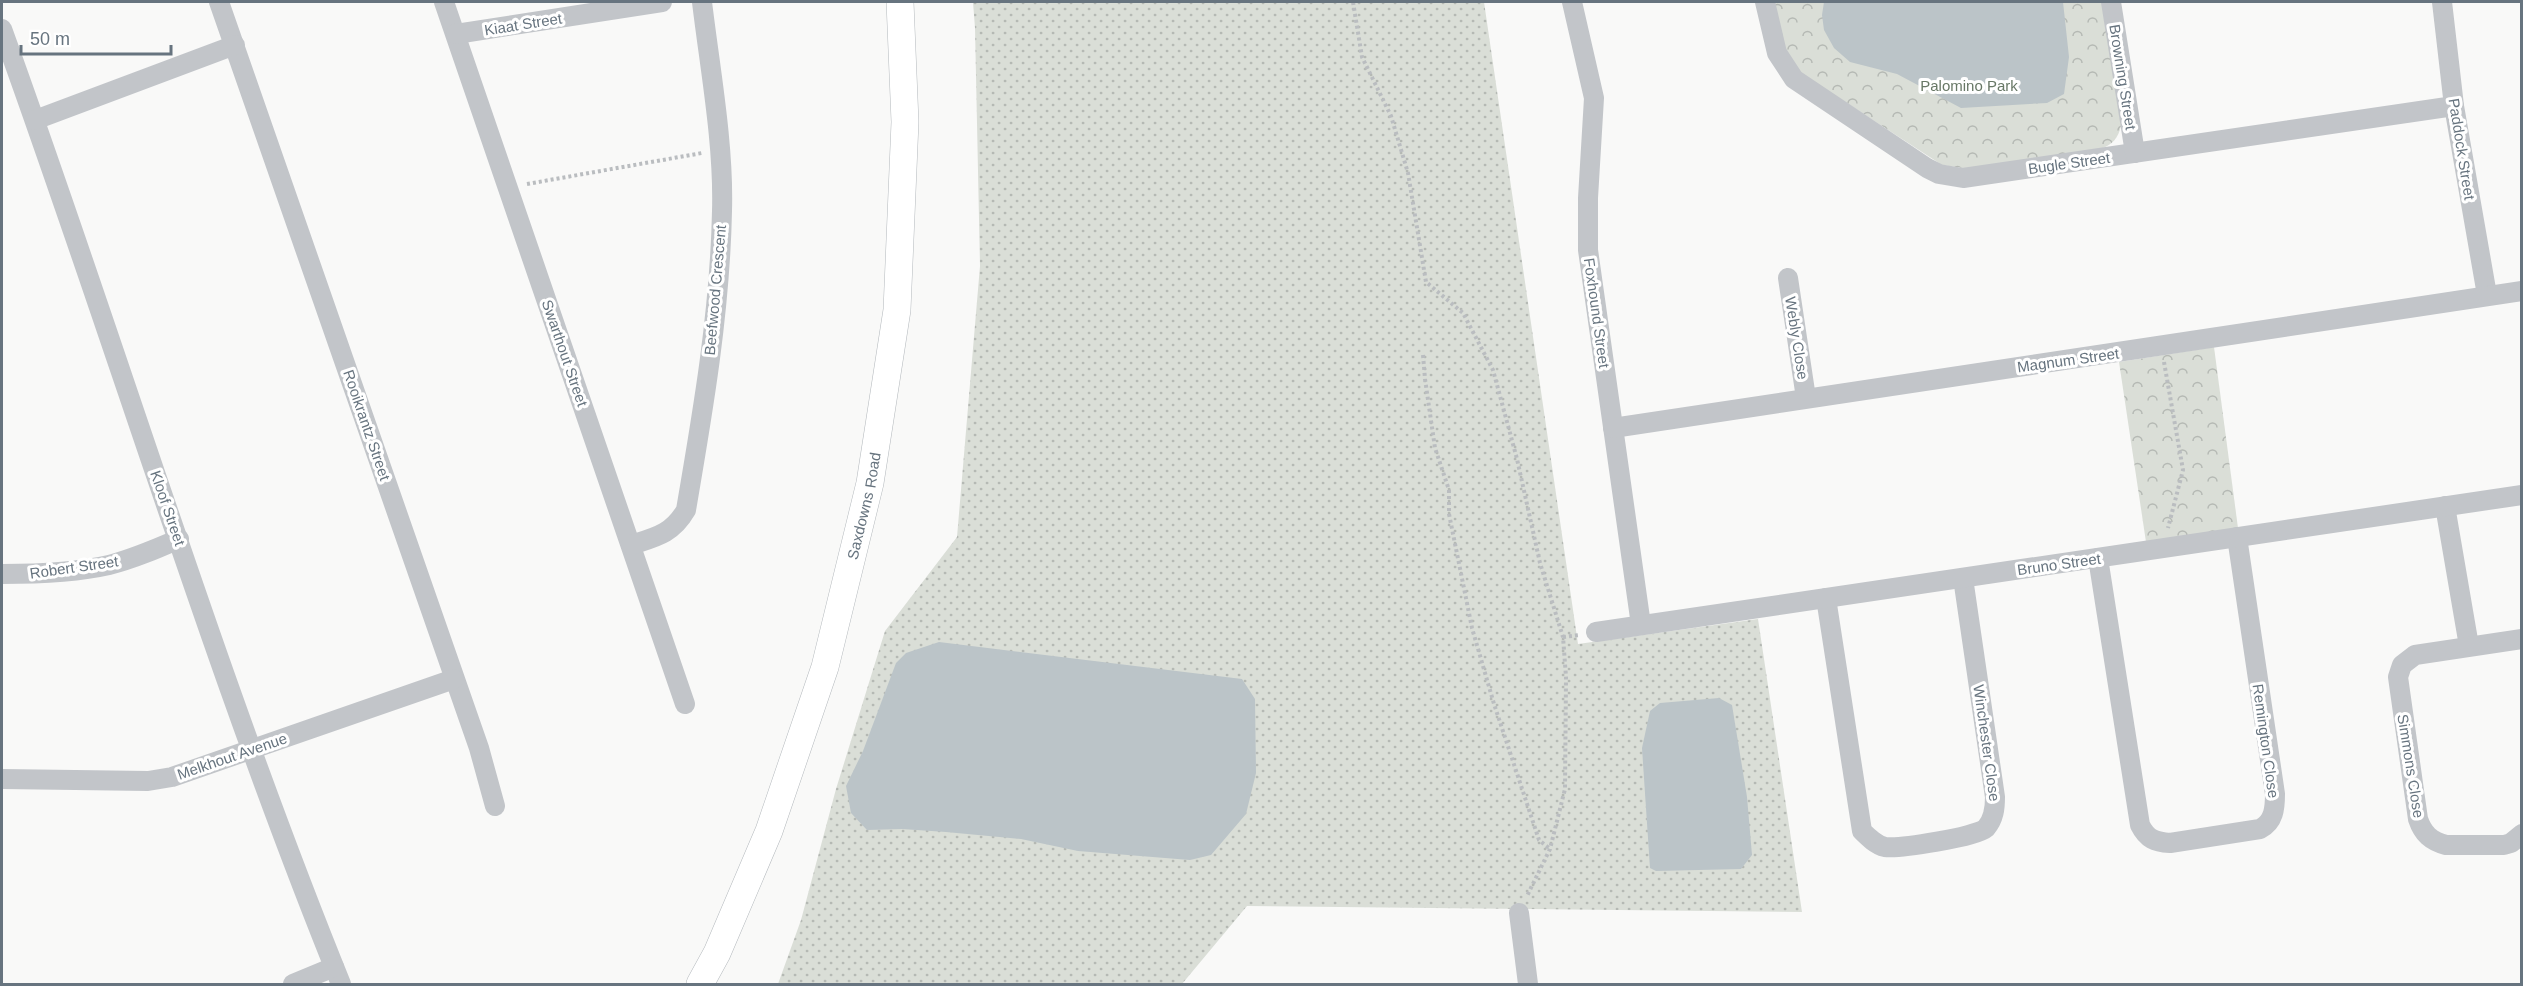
<svg xmlns="http://www.w3.org/2000/svg" width="2523" height="986" font-family="Helvetica,sans-serif">
	<style>
		.grass { fill: url(#grass-dots) }
		.park { fill: url(#park-crowns) }
		.water { fill: #bbc4c8 }
		.lines { fill: none; stroke-linecap: round; stroke-linejoin: round }
		.secondary-casing { stroke: #b4b9bd; stroke-width: 28 }
		.path { stroke: #babdc0; stroke-width: 4; stroke-dasharray: 3 3; stroke-linecap: butt }
		.street { stroke: #c2c5c9; stroke-width: 20 }
		.secondary { stroke: #fff; stroke-width: 27 }
		.labels { text-anchor: middle; dominant-baseline: central; stroke-width: 6; stroke-linejoin: round; paint-order: stroke }
		.street-label { font-size: 15px; fill: #67747f; stroke: #fff }
		.park-label { font-size: 15px; fill: #687866; stroke: #fff }
	</style>
	<defs>
		<pattern id="grass-dots" width="8" height="8" patternUnits="userSpaceOnUse" patternTransform="scale(1.5)"><rect width="8" height="8" fill="#daded7"/><path d="M2 2h.1M6 6h.1" fill="none" stroke="#b5b9b4" stroke-width="1.8" stroke-linecap="round"/></pattern>
		<pattern id="park-crowns" width="20" height="18" patternUnits="userSpaceOnUse" patternTransform="scale(1.5)"><rect width="20" height="18" fill="#daded7"/><path d="M2 6a3 3 0 1 1 6 0M12 15a3 3 0 1 1 6 0" fill="none" stroke="#b5b9b4"/></pattern>
	</defs>
	<rect width="100%" height="100%" fill="#f9f9f8"/>
	<polygon class="grass" points="973,2 1484,2 1578,644 1758,619 1802,912 1247,906 1182,984 778,984 801,920 836,789 885,631 957,537 980,266 975,28"/>
	<g class="park">
		<path d="M1773,2h330l18,124c-3,12 -8,18 -20,23l-132,20 -27,-4 -143,-93 -12,-16z"/>
		<polygon points="2214,347 2238,528 2146,542 2119,362"/>
	</g>
	<g class="water">
		<polygon points="1824,2 2063,2 2069,57 2064,94 2047,103 1961,108 1897,74 1850,62 1834,48 1824,30 1822,15"/>
		<polygon points="939,642 1242,679 1255,699 1256,773 1246,814 1211,855 1190,860 1078,851 1021,839 946,832 902,829 867,830 851,813 846,786 863,751 896,663 906,653"/>
		<polygon points="1719,698 1732,705 1747,797 1752,855 1741,869 1656,871 1650,868 1642,748 1650,711 1660,703"/>
	</g>
	<g class="lines">
		<g class="secondary-casing">
			<g id="secondary">
				<path id="s1" d="M700,984l17,-31 52,-122 56,-164 45,-184 27,-173 8,-188 -5,-120"/>
			</g>
		</g>
		<g class="path">
			<polyline points="1353,2 1362,57 1391,116 1408,173 1426,282 1463,313 1493,370 1517,459 1540,563 1563,637 1566,677 1565,789 1550,849 1527,896"/>
			<polyline points="527,184 702,153"/>
			<polyline points="1423,355 1425,379 1435,448 1449,490 1449,514 1472,628 1494,704 1539,840 1550,849"/>
			<polyline points="2164,362 2183,470 2168,528"/>
			<polyline points="1563,637 1580,635"/>
		</g>
		<g class="street">
			<polyline points="219,2 479,748 495,806"/>
			<polyline points="444,2 685,704"/>
			<polyline points="1572,2 1594,98 1588,198 1588,250 1641,625"/>
			<polyline points="1765,2 1777,53 1794,79 1927,168 1939,174 1963,178 2454,106"/>
			<polyline points="2111,2 2135,153"/>
			<polyline points="2442,2 2454,106 2487,295"/>
			<path d="M2,29c115,317 212,642 339,955"/>
			<polyline points="456,34 662,2"/>
			<polyline points="35,120 235,45"/>
			<polyline points="1788,278 1806,398"/>
			<polyline points="1613,428 2522,291"/>
			<polyline points="2445,506 2469,646"/>
			<path d="M631,545c25,-8 41,-11 55,-35 17,-99 34,-198 36,-299 2,-67 -12,-142 -20,-209"/>
			<path d="M2098,558l42,267c7,14 15,17 30,18l90,-14c14,-7 15,-21 15,-35l-38,-257"/>
			<path d="M2,574c35,0 72,-1 107,-9 24,-6 47,-16 70,-26"/>
			<path d="M1826,598l36,233c6,6 14,14 23,16 14,2 91,-10 101,-19 8,-9 9,-20 9,-31l-32,-219"/>
			<polyline points="1596,632 2522,495"/>
			<path d="M2522,639l-107,16 -13,10 -4,12 20,142c5,15 13,22 28,26h58l7,-2 11,-9"/>
			<polyline points="2,779 148,781 172,777 454,679"/>
			<polyline points="1519,913 1528,984"/>
			<polyline points="293,984 334,967"/>
		</g>
		<use href="#secondary" class="secondary"/>
	</g>
	<g class="labels">
		<g class="street-label">
			<text transform="translate(523 24) rotate(-9)">Kiaat Street</text>
			<text transform="translate(2123 77) rotate(81)">Browning Street</text>
			<text transform="translate(2462 149) rotate(81)">Paddock Street</text>
			<text transform="translate(2069 163) rotate(-8)">Bugle Street</text>
			<text transform="translate(715 290) rotate(-85)">Beefwood Crescent</text>
			<text transform="translate(1597 313) rotate(82)">Foxhound Street</text>
			<text transform="translate(1797 338) rotate(81)">Webly Close</text>
			<text transform="translate(565 353) rotate(71)">Swarthout Street</text>
			<text transform="translate(2068 360) rotate(-8)">Magnum Street</text>
			<text transform="translate(367 425) rotate(71)">Rooikrantz Street</text>
			<text stroke="none"><textPath href="#s1" startOffset="507">Saxdowns Road</textPath></text>
			<text transform="translate(168 508) rotate(71)">Kloof Street</text>
			<text transform="translate(2059 564) rotate(-8)">Bruno Street</text>
			<text transform="translate(74 567) rotate(-8)">Robert Street</text>
			<text transform="translate(2266 741) rotate(82)">Remington Close</text>
			<text transform="translate(1987 743) rotate(82)">Winchester Close</text>
			<text transform="translate(232 756) rotate(-19)">Melkhout Avenue</text>
			<text transform="translate(2411 766) rotate(81)">Simmons Close</text>
		</g>
		<g class="park-label">
			<text x="1969" y="85">Palomino Park</text>
		</g>
	</g>
	<rect width="2523" height="986" fill="none" stroke="#67747f" stroke-width="6"/>
	<path d="M21 45v9h150v-9" fill="none" stroke="#67747f" stroke-width="3"/>
	<text x="30" y="45" font-size="18" fill="#67747f" stroke="#ffffff" stroke-width="4.5" paint-order="stroke">50 m</text>
</svg>
